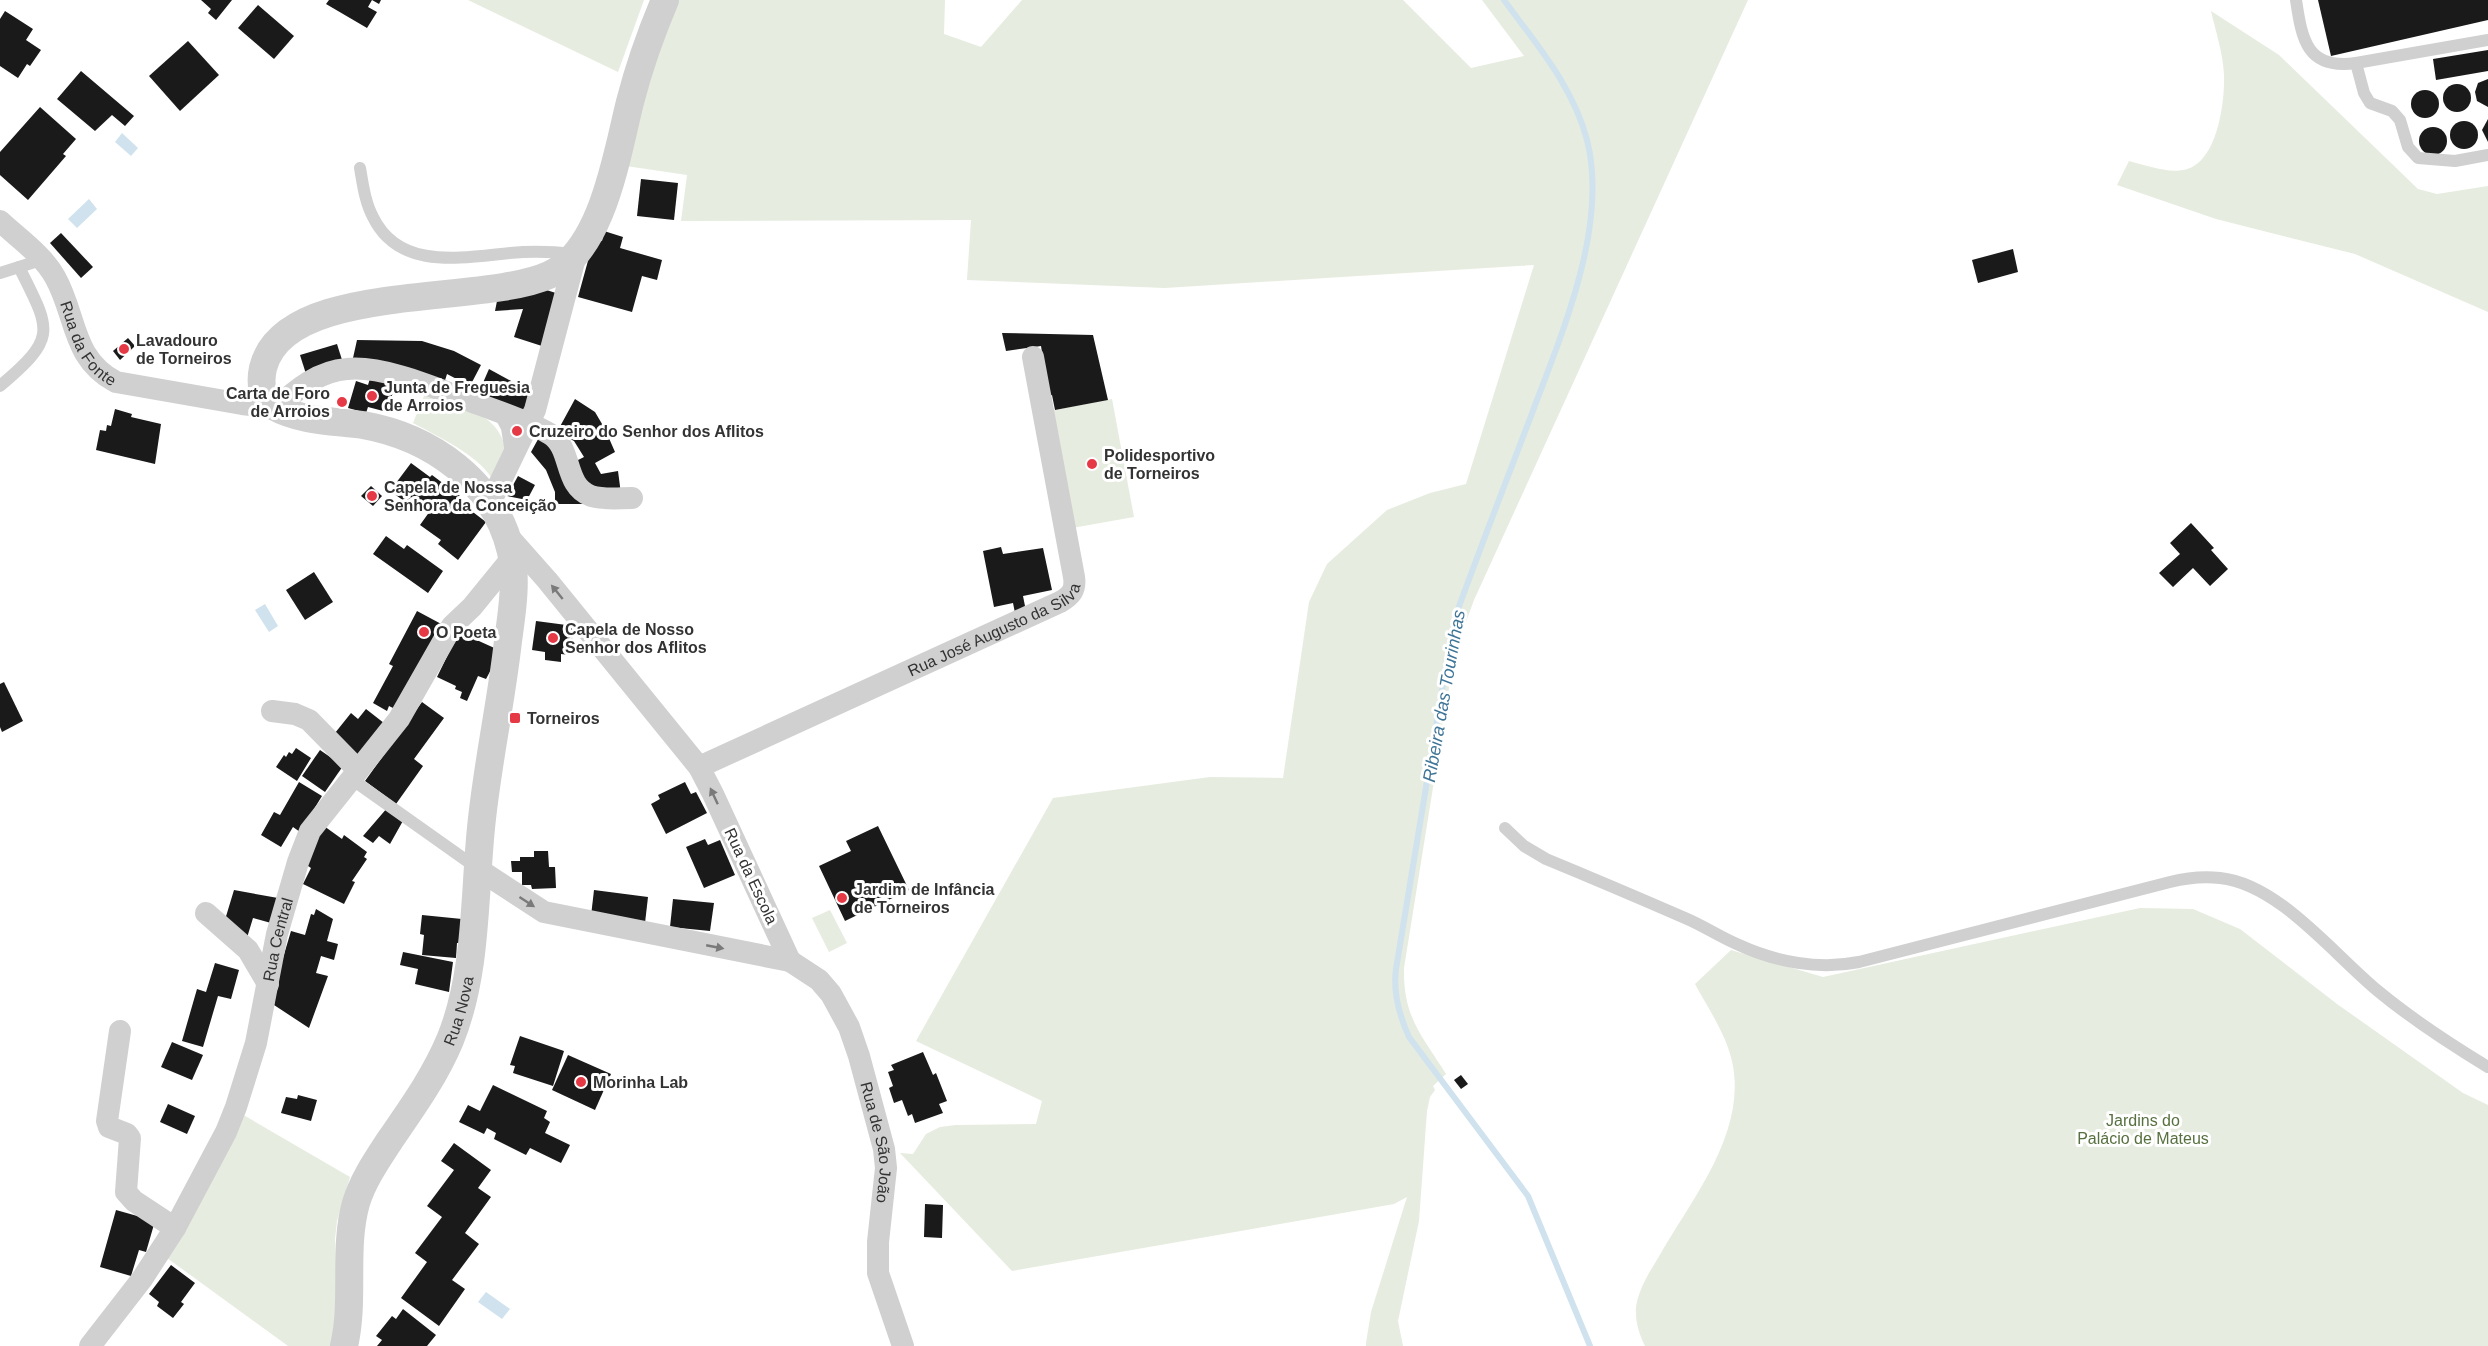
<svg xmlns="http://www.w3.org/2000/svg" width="2488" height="1346" font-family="Arial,sans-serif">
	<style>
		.green { fill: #e6ecdf }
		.water { fill: #cfe2ee }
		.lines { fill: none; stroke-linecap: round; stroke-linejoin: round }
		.stream { stroke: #cfe2ee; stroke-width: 6 }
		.building { fill: #1a1a1a }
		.service { stroke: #d0d0d0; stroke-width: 12 }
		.minor { stroke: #d0d0d0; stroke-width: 22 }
		.tertiary { stroke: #d0d0d0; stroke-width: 28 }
		.oneway { fill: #7a7a7a }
		.poi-dot { fill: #e63946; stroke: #fff; stroke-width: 2 }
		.labels { text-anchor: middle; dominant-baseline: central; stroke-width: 6; stroke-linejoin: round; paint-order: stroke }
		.street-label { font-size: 16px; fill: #333; stroke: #fff }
		.poi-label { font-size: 16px; font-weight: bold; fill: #333; stroke: #fff; text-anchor: start }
		.park-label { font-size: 16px; fill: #56703f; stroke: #fff }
		.water-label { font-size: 18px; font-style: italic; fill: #3f7597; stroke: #fff }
	</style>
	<rect width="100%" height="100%" fill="#fff"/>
	<g class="green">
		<polygon points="468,0 644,0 618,72"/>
		<path d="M676,0h269l-1,34 37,13 41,-47h381l68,68 53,-12 -42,-56h266l-274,600 -15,41 -10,47 -45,280c-1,49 17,66 42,106l-13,12 2,4 -5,7 -3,14 -8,110 -21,100 5,25h-37v-3l5,-31 36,-115 -13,7 -382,67 -112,-118 13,1 13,-20 14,-7 16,-2 80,-1 6,-23 -126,-60 137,-243 157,-21 73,1 26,-176 18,-38 60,-54 43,-17 36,-9 68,-219 -369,23 -198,-8 4,-60 -290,1 6,-46 -61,-9 14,-64z"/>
		<path d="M2211,11l68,44 139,134 19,5 51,-8v126l-133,-58 -139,-35 -99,-34 12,-24c16,4 37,12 54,9 34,-5 42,-67 41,-95 -1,-21 -8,-43 -13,-64z"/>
		<path d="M426,391c29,12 73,22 79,57l-14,29c-15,-23 -54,-41 -78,-54z"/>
		<polygon points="1112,399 1134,517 1072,528 1050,411"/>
		<path d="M2140,908l53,1 47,20 97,75 126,89 25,12v241h-843c-6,-12 -10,-25 -9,-39 3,-20 15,-37 25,-54 32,-55 84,-119 72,-187 -5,-29 -24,-56 -38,-82l36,-34 92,27z"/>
		<polygon points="830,910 847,943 829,952 812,918"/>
		<polygon points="240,1113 350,1177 337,1221 335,1239 337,1288 332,1346 288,1346 167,1258"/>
	</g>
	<g class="water">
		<polygon points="122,133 138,148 131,156 115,142"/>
		<polygon points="89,199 97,209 77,228 68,219"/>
		<polygon points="265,604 278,626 269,632 255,610"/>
		<polygon points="486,1292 510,1309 502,1319 478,1302"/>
	</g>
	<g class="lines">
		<path class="stream" d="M1504,0c32,44 69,86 83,140 22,87 -26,195 -56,276 -25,65 -50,130 -74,196l-7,30 -54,327c-3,23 3,46 13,68l119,159 62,150"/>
	</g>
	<g class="building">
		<polygon points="201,0 232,0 216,20 208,13 211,9"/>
		<polygon points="329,0 381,0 379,4 372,0 368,7 377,12 367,28 326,4"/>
		<polygon points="2318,0 2488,0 2488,20 2331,56"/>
		<polygon points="258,5 294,36 274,59 238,28"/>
		<polygon points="5,11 33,29 26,40 41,50 30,66 27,64 18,78 0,66 0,19"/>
		<polygon points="188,41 219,75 180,111 149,76"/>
		<polygon points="2488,50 2488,71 2436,80 2433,59"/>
		<polygon points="81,71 134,116 125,126 112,115 95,131 57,99"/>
		<polygon points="2488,79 2488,107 2477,101 2475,92 2478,83"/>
		<circle cx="2457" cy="98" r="14"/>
		<circle cx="2425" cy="104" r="14"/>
		<polygon points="40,107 76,139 63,154 66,156 28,200 0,175 0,152"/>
		<polygon points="2488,119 2488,142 2482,130"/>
		<circle cx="2464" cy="135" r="14"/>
		<circle cx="2433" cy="141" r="14"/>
		<polygon points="641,179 678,183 674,220 637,216"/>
		<polygon points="604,231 623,237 620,248 662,260 657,280 642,276 632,312 578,297 594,239 602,241"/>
		<polygon points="61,233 93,267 81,278 50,243"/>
		<polygon points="2013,249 2018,272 1978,283 1972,260"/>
		<polygon points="531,285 562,295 545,347 514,337 523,309 495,311 499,291"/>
		<polygon points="1002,333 1093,335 1108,400 1055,410 1052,395 1049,396 1041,346 1006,351"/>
		<polygon points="128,338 135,346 120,360 113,351"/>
		<polygon points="357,340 422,341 454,351 481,365 470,386 447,374 443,387 351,367"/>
		<polygon points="337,344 343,363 306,374 300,355"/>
		<polygon points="489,369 535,394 524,417 478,394"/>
		<polygon points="372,372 397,379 387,412 368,407 366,413 348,408 356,381 368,385"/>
		<polygon points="575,399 595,412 605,429 615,452 595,463 601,474 618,471 621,494 595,493 572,463 584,457 574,441 557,432"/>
		<polygon points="115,409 132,414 131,417 161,424 155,464 96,450 100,430 106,431 107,425 111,426"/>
		<polygon points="542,432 588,504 555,504 555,492 546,470 531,452"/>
		<polygon points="411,463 430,477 432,475 464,499 461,503 486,522 458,560 438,544 441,540 420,525 430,511 411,497 407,503 390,491"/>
		<polygon points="518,476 535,485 527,500 507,496"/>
		<polygon points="371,486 382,496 373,506 361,496"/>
		<polygon points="2191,523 2214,548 2211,550 2228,569 2210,586 2193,568 2173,587 2159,573 2180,554 2170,543"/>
		<polygon points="386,536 404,549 407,545 443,571 428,593 373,554"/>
		<polygon points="1001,547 1003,554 1043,548 1052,590 1023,596 1026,611 1015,613 1013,603 994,607 983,551"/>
		<polygon points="314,572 333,602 305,620 286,590"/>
		<polygon points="417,611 445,626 399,711 389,706 387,711 373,703 393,666 389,664"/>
		<polygon points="536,621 574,626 570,655 561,654 561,662 545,660 545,652 532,650"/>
		<polygon points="459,632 501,651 486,679 478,676 467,701 460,698 462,692 455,689 456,686 437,677"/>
		<polygon points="4,682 23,721 2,732 0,727 0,684"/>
		<polygon points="422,702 444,718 414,759 423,766 396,804 365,781"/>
		<polygon points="366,709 389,727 354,761 331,738 351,713 358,719"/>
		<polygon points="512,711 520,712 519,724 510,723"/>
		<polygon points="296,748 311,758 297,781 276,767 284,755 286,757 289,752 292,754"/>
		<polygon points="320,750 343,766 325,792 302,776"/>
		<polygon points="299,782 322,796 300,832 293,827 281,847 261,835 274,812 280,815"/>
		<polygon points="685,782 691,794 696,792 707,813 666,834 651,804 660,799 658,795"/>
		<polygon points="388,807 404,819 390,844 379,836 373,843 363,836"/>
		<polygon points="324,826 342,839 344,835 367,852 364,857 367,859 352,881 355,882 344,904 303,884 311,868 305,864"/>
		<polygon points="878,826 909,890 845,921 819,866 851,851 846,841"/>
		<polygon points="705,839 708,845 720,840 735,875 704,888 686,847"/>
		<polygon points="534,851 548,851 549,867 555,867 556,888 532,889 531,885 522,885 522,872 512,872 511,861 520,861 520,857 534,857"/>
		<polygon points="234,890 278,898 271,923 253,918 246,941 224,923"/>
		<polygon points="594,890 648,897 645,923 591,916"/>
		<polygon points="673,899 714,903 710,931 670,927"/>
		<polygon points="316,909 333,919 327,941 338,944 334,960 321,956 316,973 328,976 309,1028 274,1005 280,968 291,931 305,935 311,914 314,915"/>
		<polygon points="422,915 462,919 460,943 457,943 456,958 422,955 424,935 420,934"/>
		<polygon points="403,952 453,962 449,992 415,984 418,969 400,965"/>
		<polygon points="215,963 239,970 231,999 218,996 203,1047 182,1041 197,989 206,992"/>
		<polygon points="520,1036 564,1051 553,1086 513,1073 515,1066 510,1065"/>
		<polygon points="172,1042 203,1055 192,1080 161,1067"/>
		<polygon points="923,1052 933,1075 936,1073 947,1101 939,1104 943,1113 915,1123 912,1114 908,1116 902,1100 894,1103 889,1088 893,1086 888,1072 894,1070 891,1065"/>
		<polygon points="568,1055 611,1074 595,1110 552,1090"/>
		<polygon points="1461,1075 1468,1084 1461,1089 1454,1080"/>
		<polygon points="493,1085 547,1111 544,1118 550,1122 545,1133 570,1145 561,1163 530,1148 526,1155 494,1139 496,1133 487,1128 484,1134 459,1122 468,1105 480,1111"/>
		<polygon points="298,1095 317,1100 311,1121 281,1113 286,1097 297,1099"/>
		<polygon points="168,1104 195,1116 187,1134 160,1122"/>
		<polygon points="454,1143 491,1170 478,1188 491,1197 465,1233 479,1244 452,1280 465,1289 439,1326 401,1298 427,1262 415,1253 442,1217 427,1206 454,1170 441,1161"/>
		<polygon points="925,1204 943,1205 942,1238 924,1237"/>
		<polygon points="116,1210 155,1221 146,1252 139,1250 131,1276 100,1267"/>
		<polygon points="171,1265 195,1283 181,1302 184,1304 173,1318 157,1306 159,1302 149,1294"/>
		<polygon points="403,1309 436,1335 427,1346 377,1346 382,1340 376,1336 392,1316 396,1319"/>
	</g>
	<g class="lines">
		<g class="service">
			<path d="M2296,0c6,40 11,70 60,63"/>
			<polyline points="2488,40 2356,63 2364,93 2370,103 2392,111 2400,120 2408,147 2418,158 2455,161 2488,155"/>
			<path d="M360,168c3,17 5,34 13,49 28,58 99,38 150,35 18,-1 34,0 51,2"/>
			<polyline points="0,273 41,260"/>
			<path d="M0,386c58,-49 51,-55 19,-119"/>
			<polyline points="499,413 507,428 511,453"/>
			<polyline points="350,778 477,868"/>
			<path d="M1505,828l19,18 22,13c46,19 93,39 139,59 19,8 35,19 54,27 37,17 80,25 120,17l311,-80c16,-4 33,-6 50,-4 59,6 114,77 158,113 35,29 72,53 110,76"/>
		</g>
		<g class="minor">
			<path id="s1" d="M0,221c18,17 43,34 55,56 22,39 16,81 61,105l126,22 35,4c19,-19 42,-37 70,-39 38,-4 95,22 131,35 24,9 50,17 72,30 23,14 13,52 41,62 12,4 28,2 41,2"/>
			<polyline points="490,503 535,410 576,254"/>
			<polyline points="272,711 295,714 309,720 358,770"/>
			<path id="s2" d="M699,767l361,-165c11,-6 16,-12 14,-25l-41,-220"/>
			<polyline points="478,869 544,912 790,961 713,794 699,767 547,580 508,536"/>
			<polyline points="206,913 248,950 268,984"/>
			<path id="s3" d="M790,961l29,19 12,14 18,33 10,29 25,93 2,19 -8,74v31l25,73"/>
			<polyline points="120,1031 107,1121 109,1127 127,1134 130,1138 126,1192 134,1201 175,1228"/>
			<path id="s4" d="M90,1346l52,-67 33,-51 51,-96 10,-25 20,-64 21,-109 21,-72 12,-31 89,-112 53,-93 20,-19 40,-49"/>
		</g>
		<path class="tertiary" id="s5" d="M344,1346c11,-47 -1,-97 12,-143 7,-23 21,-43 34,-63 22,-32 45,-64 60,-100 27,-66 24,-142 31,-212 6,-63 20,-124 27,-187 4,-29 9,-60 3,-89 -16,-70 -80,-115 -148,-127 -28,-4 -63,-4 -88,-18 -14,-8 -15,-25 -12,-39 21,-87 217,-62 286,-93 54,-24 68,-122 81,-173 9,-35 21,-69 35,-102"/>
	</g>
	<defs><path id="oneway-solid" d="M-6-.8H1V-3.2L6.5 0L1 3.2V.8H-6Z" transform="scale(1.5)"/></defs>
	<g class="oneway">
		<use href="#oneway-solid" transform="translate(557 592) rotate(-129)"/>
		<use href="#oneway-solid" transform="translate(714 796) rotate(-115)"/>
		<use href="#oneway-solid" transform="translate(527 902) rotate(33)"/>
		<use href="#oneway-solid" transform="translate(715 947) rotate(11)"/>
	</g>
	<g class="poi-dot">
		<circle cx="124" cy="349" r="6"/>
		<circle cx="372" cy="396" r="6"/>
		<circle cx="342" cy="402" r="6"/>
		<circle cx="517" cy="431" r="6"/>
		<circle cx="1092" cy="464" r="6"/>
		<circle cx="372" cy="496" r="6"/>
		<circle cx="424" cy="632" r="6"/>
		<circle cx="553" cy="638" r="6"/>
		<rect x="509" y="712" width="12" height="12" rx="3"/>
		<circle cx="842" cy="898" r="6"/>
		<circle cx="581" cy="1082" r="6"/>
	</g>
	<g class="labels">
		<g class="street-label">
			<text stroke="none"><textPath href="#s1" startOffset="154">Rua da Fonte</textPath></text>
			<text stroke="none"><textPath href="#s2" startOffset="326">Rua José Augusto da Silva</textPath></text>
			<text transform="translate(751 876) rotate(65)">Rua da Escola</text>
			<text stroke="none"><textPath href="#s4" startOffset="454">Rua Central</textPath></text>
			<text stroke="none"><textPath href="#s5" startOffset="363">Rua Nova</textPath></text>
			<text stroke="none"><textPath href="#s3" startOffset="210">Rua de São João</textPath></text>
		</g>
		<g class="poi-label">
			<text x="136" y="340">Lavadouro<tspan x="136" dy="18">de Torneiros</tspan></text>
			<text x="384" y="387">Junta de Freguesia<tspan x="384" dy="18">de Arroios</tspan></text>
			<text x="330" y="393" text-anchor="end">Carta de Foro<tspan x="330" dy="18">de Arroios</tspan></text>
			<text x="529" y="431">Cruzeiro do Senhor dos Aflitos</text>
			<text x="1104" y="455">Polidesportivo<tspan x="1104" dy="18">de Torneiros</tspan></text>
			<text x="384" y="487">Capela de Nossa<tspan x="384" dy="18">Senhora da Conceição</tspan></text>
			<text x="565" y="629">Capela de Nosso<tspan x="565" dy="18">Senhor dos Aflitos</tspan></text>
			<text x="436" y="632">O Poeta</text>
			<text x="527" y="718">Torneiros</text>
			<text x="854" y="889">Jardim de Infância<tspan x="854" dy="18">de Torneiros</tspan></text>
			<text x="593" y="1082">Morinha Lab</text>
		</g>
		<g class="park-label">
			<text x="2143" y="1120">Jardins do<tspan x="2143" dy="18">Palácio de Mateus</tspan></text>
		</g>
		<g class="water-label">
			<text transform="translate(1444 696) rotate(-80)">Ribeira das Tourinhas</text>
		</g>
	</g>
</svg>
